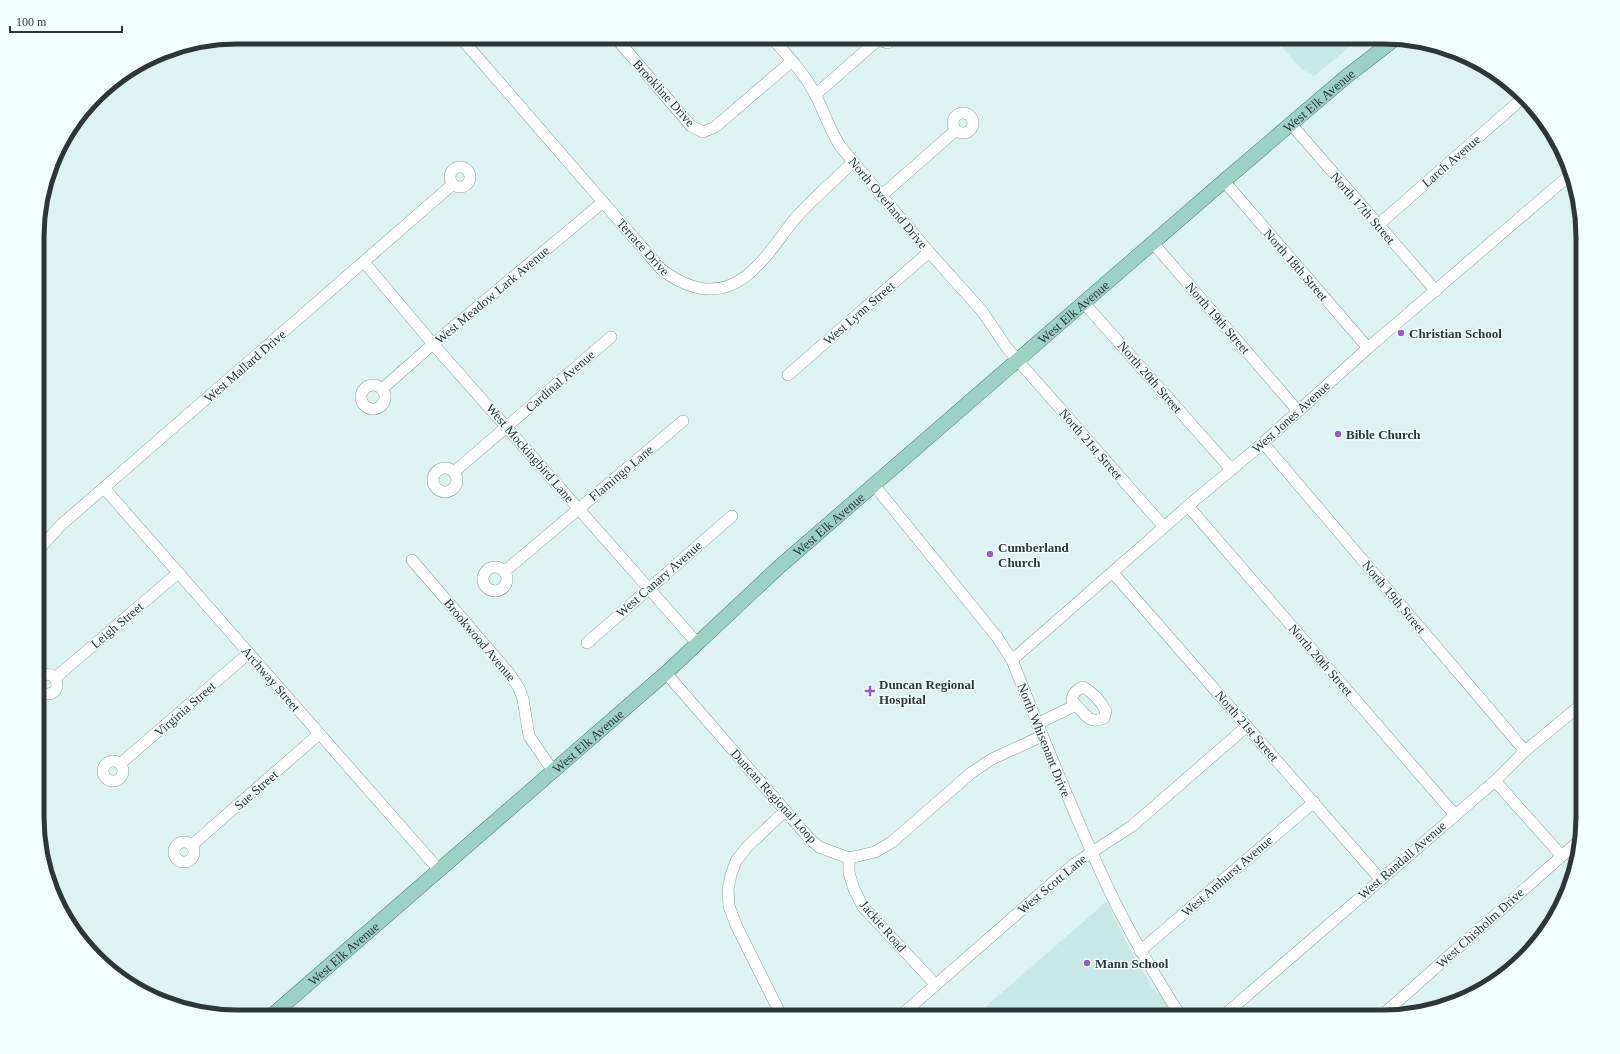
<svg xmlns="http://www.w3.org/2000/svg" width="1620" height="1054" font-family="Georgia,serif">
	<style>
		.built { fill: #c8e8e6 }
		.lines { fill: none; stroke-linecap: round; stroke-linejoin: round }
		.minor-casing { stroke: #8a9f9d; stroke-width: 12 }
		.major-casing { stroke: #4a8875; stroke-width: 15 }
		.minor { stroke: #fff; stroke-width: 11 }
		.major { stroke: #9bd2c1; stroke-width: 14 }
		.poi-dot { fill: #955bd3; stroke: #f1fffe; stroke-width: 1.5 }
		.labels { text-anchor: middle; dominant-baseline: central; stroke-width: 3; stroke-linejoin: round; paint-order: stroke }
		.street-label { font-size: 13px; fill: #2e3737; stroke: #f1fffe }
		.poi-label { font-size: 13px; font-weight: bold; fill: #2e3737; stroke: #f1fffe; text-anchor: start }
		.rim { fill: none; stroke: #2e3737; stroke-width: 5 }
	</style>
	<rect width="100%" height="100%" fill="#ddf3f2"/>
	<g class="built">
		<polygon points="1274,37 1362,37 1314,76 1301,69"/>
		<polygon points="1107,901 1123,936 1154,990 1165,998 1177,1017 974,1017"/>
	</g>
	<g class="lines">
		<g class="minor-casing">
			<g id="minor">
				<path d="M460,37l201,232c11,9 20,14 34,18 48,13 74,-36 99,-67 18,-21 40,-39 59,-58"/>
				<polyline points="615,37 691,126 703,132 715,127 792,61"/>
				<path d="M771,37c16,18 34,37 45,59 8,16 14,34 24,50l89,106 53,59 25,37 157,179"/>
				<polyline points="877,37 881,41 888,43 895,37"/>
				<polyline points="815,95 879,39"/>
				<circle cx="963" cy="123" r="10"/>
				<polyline points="1291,124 1436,291"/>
				<circle cx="460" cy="177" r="10"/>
				<polyline points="1224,181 1368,348"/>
				<polyline points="881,196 956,130"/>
				<polyline points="1378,225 1524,97"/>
				<polyline points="1153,243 1298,411"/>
				<polyline points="364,262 433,344 697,643"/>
				<polyline points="1084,303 1231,469"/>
				<polyline points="788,375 929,252"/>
				<circle cx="373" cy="397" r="12"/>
				<polyline points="382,389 433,344 603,202"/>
				<polyline points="1263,443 1525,751"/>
				<circle cx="445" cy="480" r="12"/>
				<polyline points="454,472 611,337"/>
				<path d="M874,485l123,152 15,23c31,78 62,155 97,230 21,44 46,85 72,127"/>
				<polyline points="104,488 439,870"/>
				<polyline points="1188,506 1455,815"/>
				<polyline points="39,549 61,525 453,184"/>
				<polyline points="412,560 509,673 519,688 523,699 529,736 553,771"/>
				<circle cx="495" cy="579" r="12"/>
				<polyline points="505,571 683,421"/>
				<polyline points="1113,573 1380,879"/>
				<polyline points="587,643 732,516"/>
				<polyline points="1012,660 1188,506 1263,443 1368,348 1571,174"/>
				<polyline points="666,673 809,838 819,847 849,858 875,852 892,842 971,773 992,759 1042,736"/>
				<polyline points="55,678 178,573"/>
				<path d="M39,679c15,-17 29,17 5,15l-5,-4"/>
				<path d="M1037,724l39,-19c10,10 14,20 28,13l2,-7c-6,-11 -12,-18 -23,-24 -7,3 -10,6 -11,13l4,5"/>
				<circle cx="113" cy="771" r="10"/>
				<polyline points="120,764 249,653"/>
				<polyline points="1495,781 1561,855"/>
				<circle cx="184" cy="852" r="10"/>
				<polyline points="192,845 319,734"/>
				<polyline points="849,858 849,873 854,889 863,907 936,985"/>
				<polyline points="1140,951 1314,802"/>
				<polyline points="782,1017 736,925 729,906 728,889 731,875 736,861 747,847 785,811"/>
				<polyline points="899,1017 1074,864 1132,826 1246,727"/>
				<polyline points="1222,1017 1495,781 1525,751 1583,703"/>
				<polyline points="1380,1017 1581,839"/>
			</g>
		</g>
		<g class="major-casing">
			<g id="major">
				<path id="s1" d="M270,1017l396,-344 113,-106 445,-386 123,-105 48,-37"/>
			</g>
		</g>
		<use href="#minor" class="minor"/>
		<use href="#major" class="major"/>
	</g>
	<g class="poi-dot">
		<circle cx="1401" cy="333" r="4"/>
		<circle cx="1338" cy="434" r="4"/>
		<circle cx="990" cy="554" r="4"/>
		<path d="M868 685h4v4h4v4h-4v4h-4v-4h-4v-4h4z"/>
		<circle cx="1087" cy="963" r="4"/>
	</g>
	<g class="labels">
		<g class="street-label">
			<text transform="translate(664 93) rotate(48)">Brookline Drive</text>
			<text stroke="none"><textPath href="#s1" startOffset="1393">West Elk Avenue</textPath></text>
			<text transform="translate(1451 161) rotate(-41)">Larch Avenue</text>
			<text transform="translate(888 203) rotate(50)">North Overland Drive</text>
			<text transform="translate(1363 208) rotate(49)">North 17th Street</text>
			<text transform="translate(643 247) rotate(48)">Terrace Drive</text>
			<text transform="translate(1296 265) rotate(49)">North 18th Street</text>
			<text transform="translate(492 295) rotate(-40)">West Meadow Lark Avenue</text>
			<text stroke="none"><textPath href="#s1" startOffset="1069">West Elk Avenue</textPath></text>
			<text transform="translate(859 313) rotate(-41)">West Lynn Street</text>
			<text transform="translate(1218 318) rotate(49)">North 19th Street</text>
			<text transform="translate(245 366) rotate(-41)">West Mallard Drive</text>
			<text transform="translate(1150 377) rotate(49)">North 20th Street</text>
			<text transform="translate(560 381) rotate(-41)">Cardinal Avenue</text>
			<text transform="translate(1291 417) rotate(-42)">West Jones Avenue</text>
			<text transform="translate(1091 444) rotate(49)">North 21st Street</text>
			<text transform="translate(530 453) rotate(49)">West Mockingbird Lane</text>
			<text transform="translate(621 473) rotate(-40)">Flamingo Lane</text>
			<text stroke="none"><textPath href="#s1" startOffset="745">West Elk Avenue</textPath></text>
			<text transform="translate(659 579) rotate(-41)">West Canary Avenue</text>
			<text transform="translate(1394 597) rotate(50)">North 19th Street</text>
			<text transform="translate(117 625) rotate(-40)">Leigh Street</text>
			<text transform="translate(480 640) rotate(50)">Brookwood Avenue</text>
			<text transform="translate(1321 660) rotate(49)">North 20th Street</text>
			<text transform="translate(271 679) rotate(49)">Archway Street</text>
			<text transform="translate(185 709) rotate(-41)">Virginia Street</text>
			<text transform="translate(1247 726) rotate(49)">North 21st Street</text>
			<text stroke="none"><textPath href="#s1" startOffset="421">West Elk Avenue</textPath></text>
			<text transform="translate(1044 740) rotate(68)">North Whisenant Drive</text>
			<text transform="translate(256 790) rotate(-41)">Sue Street</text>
			<text transform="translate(774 796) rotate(48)">Duncan Regional Loop</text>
			<text transform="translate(1402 860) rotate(-41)">West Randall Avenue</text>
			<text transform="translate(1227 876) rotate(-41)">West Amhurst Avenue</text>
			<text transform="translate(1052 884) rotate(-40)">West Scott Lane</text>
			<text transform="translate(883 926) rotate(49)">Jackie Road</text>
			<text transform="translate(1480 928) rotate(-42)">West Chisholm Drive</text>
			<text stroke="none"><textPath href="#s1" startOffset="97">West Elk Avenue</textPath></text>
		</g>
		<g class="poi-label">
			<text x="1409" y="333">Christian School</text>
			<text x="1346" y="434">Bible Church</text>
			<text x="998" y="547">Cumberland<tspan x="998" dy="15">Church</tspan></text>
			<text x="879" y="684">Duncan Regional<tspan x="879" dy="15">Hospital</tspan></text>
			<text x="1095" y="963">Mann School</text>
		</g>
	</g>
	<path d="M0 0H1620V1054H0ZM237 44H1383A193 193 0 0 1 1576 237V817A193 193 0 0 1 1383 1010H237A193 193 0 0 1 44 817V237A193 193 0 0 1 237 44Z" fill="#f1fffe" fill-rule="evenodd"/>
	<path class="rim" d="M237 44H1383A193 193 0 0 1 1576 237V817A193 193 0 0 1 1383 1010H237A193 193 0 0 1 44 817V237A193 193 0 0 1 237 44Z"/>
	<path d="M10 26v6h112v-6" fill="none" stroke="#2e3737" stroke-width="2"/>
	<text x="16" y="26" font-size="12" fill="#2e3737" stroke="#f1fffe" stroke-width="3" paint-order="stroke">100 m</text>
</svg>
